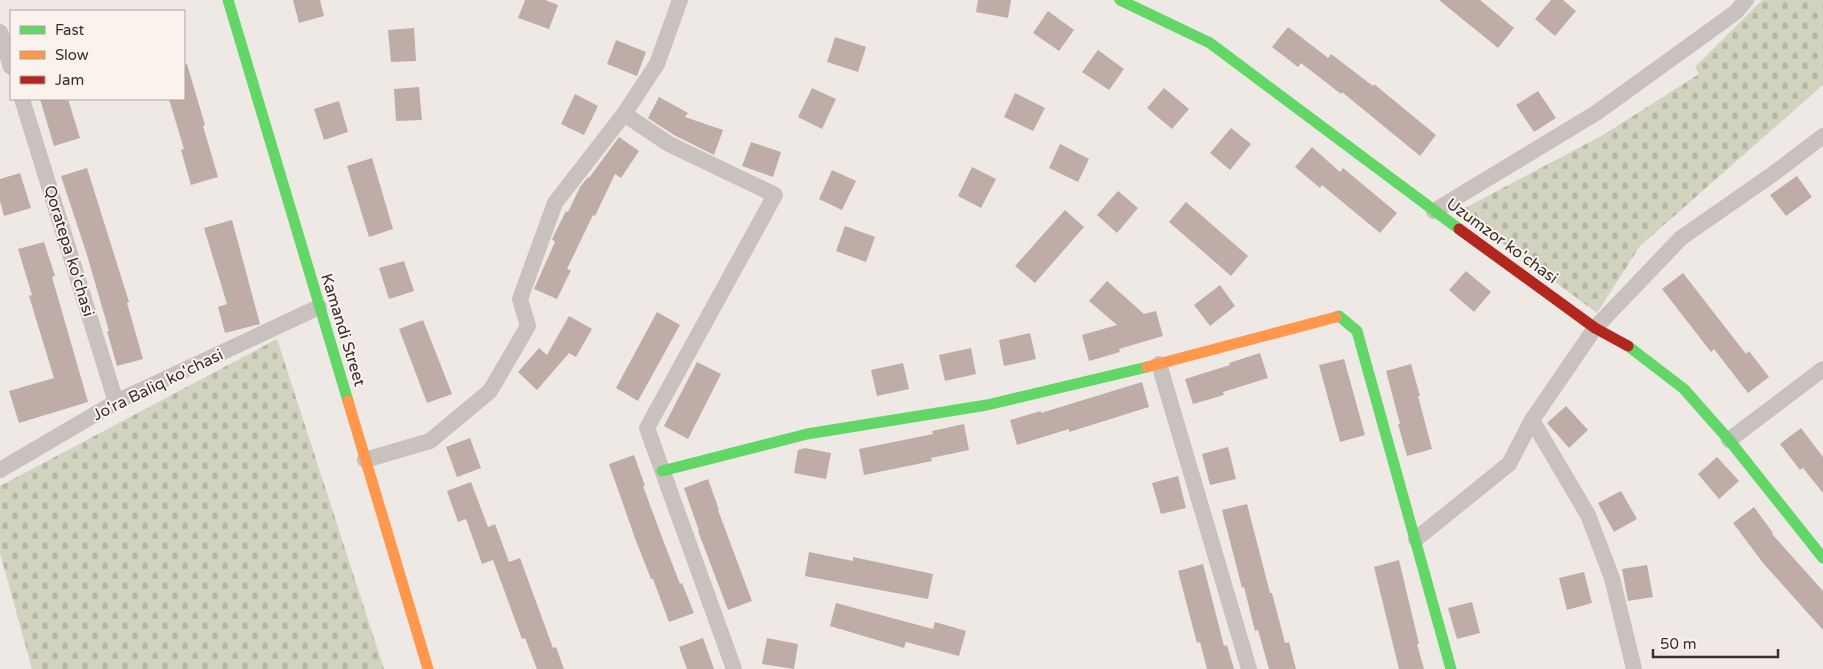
<svg xmlns="http://www.w3.org/2000/svg" width="1823" height="669" font-family="'Varela Round',sans-serif">
	<style>
		.cemetery { fill: url(#cemetery-stones) }
		.building { fill: #c0aca7 }
		.lines { fill: none; stroke-linecap: round; stroke-linejoin: round }
		.street { stroke: #c8c1bd; stroke-width: 16 }
		.fast { stroke: #63d668; stroke-width: 11 }
		.slow { stroke: #ff974d; stroke-width: 11 }
		.jam { stroke: #b3261e; stroke-width: 11 }
		.labels { text-anchor: middle; dominant-baseline: central; stroke-width: 4; stroke-linejoin: round; paint-order: stroke }
		.street-label { font-size: 16px; fill: #392e2b; stroke: #faf2ed }
	</style>
	<defs>
		<pattern id="cemetery-stones" width="16" height="16" patternUnits="userSpaceOnUse" patternTransform="scale(1.25)"><rect width="16" height="16" fill="#d1d3bf"/><path d="M2 7V4a2 2 0 0 1 4 0v3zM10 15v-3a2 2 0 0 1 4 0v3z" fill="#b4b5a4"/></pattern>
	</defs>
	<rect width="100%" height="100%" fill="#eee9e4"/>
	<g class="cemetery">
		<polygon points="1762,0 1823,0 1823,85 1640,246 1597,313 1459,211 1603,135 1699,74 1695,67"/>
		<polygon points="277,339 384,669 32,669 0,553 0,486"/>
	</g>
	<g class="building">
		<polygon points="293,0 320,0 324,16 299,23"/>
		<polygon points="525,0 545,0 558,5 549,29 518,18"/>
		<polygon points="978,0 1011,0 1008,18 976,12"/>
		<polygon points="1439,0 1480,0 1514,28 1498,48"/>
		<polygon points="1551,0 1563,0 1576,11 1555,36 1535,19"/>
		<polygon points="1048,11 1074,30 1059,51 1033,33"/>
		<polygon points="1288,27 1328,58 1331,54 1373,86 1374,84 1436,135 1420,156 1342,92 1341,94 1301,63 1298,67 1272,47"/>
		<polygon points="414,28 416,61 391,62 388,30"/>
		<polygon points="835,37 866,47 858,72 827,62"/>
		<polygon points="616,40 646,52 637,76 607,64"/>
		<polygon points="1098,50 1124,69 1109,90 1082,72"/>
		<polygon points="187,64 205,125 203,126 218,177 191,185 181,150 184,149 169,99 184,99 184,65"/>
		<polygon points="419,87 422,120 396,121 394,89"/>
		<polygon points="812,88 836,99 822,129 798,117"/>
		<polygon points="1164,88 1189,109 1172,129 1147,108"/>
		<polygon points="1538,91 1556,118 1534,132 1516,105"/>
		<polygon points="1015,93 1045,108 1033,131 1004,117"/>
		<polygon points="575,94 598,106 584,135 561,124"/>
		<polygon points="659,97 688,113 685,117 723,130 714,155 674,135 648,118"/>
		<polygon points="40,99 68,99 80,138 54,146"/>
		<polygon points="339,101 348,132 324,140 314,109"/>
		<polygon points="1231,128 1251,144 1230,170 1210,153"/>
		<polygon points="619,137 639,151 621,178 615,174 595,216 593,215 567,269 571,270 557,299 534,289 555,242 552,239 566,211 568,212 580,187 588,177 589,178"/>
		<polygon points="751,142 781,152 773,177 742,166"/>
		<polygon points="1060,144 1089,159 1078,182 1049,168"/>
		<polygon points="1312,147 1340,172 1343,168 1397,213 1380,233 1322,185 1320,188 1295,167"/>
		<polygon points="372,158 393,229 369,237 347,166"/>
		<polygon points="972,167 996,179 981,208 958,196"/>
		<polygon points="87,168 129,302 127,303 143,359 117,366 107,331 109,331 87,255 61,176"/>
		<polygon points="832,170 856,181 842,210 819,199"/>
		<polygon points="20,173 31,208 4,216 0,201 0,179"/>
		<polygon points="1797,176 1812,197 1786,216 1770,195"/>
		<polygon points="1118,191 1138,208 1117,233 1097,215"/>
		<polygon points="1186,202 1248,256 1231,276 1169,222"/>
		<polygon points="1065,210 1084,227 1035,283 1015,266"/>
		<polygon points="232,220 260,324 225,333 218,307 227,304 204,228"/>
		<polygon points="845,226 875,237 866,262 836,251"/>
		<polygon points="44,242 55,276 52,277 88,402 19,423 9,391 54,378 29,296 32,295 18,249"/>
		<polygon points="404,261 414,291 389,299 379,268"/>
		<polygon points="1466,271 1491,292 1474,312 1449,290"/>
		<polygon points="1683,273 1746,354 1749,351 1769,377 1748,393 1714,349 1711,352 1662,289"/>
		<polygon points="1107,281 1144,314 1156,311 1163,336 1119,349 1120,352 1089,361 1082,335 1117,325 1089,301"/>
		<polygon points="1220,285 1235,306 1210,326 1194,305"/>
		<polygon points="657,312 680,325 638,401 616,388"/>
		<polygon points="569,316 592,329 576,357 569,353 537,390 518,372 539,348 547,355"/>
		<polygon points="423,320 452,394 427,403 399,329"/>
		<polygon points="1030,333 1036,359 1004,366 999,340"/>
		<polygon points="971,348 976,374 945,381 939,355"/>
		<polygon points="1260,353 1268,378 1223,392 1224,395 1193,404 1185,379 1230,365 1229,363"/>
		<polygon points="1344,359 1365,435 1340,442 1319,365"/>
		<polygon points="697,362 721,374 688,439 664,426"/>
		<polygon points="903,363 909,389 877,396 871,370"/>
		<polygon points="1411,364 1420,396 1418,396 1432,449 1407,456 1398,424 1400,424 1386,371"/>
		<polygon points="1142,382 1149,407 1069,432 1069,429 1017,445 1010,420 1041,411 1041,413"/>
		<polygon points="1566,406 1588,430 1569,448 1547,423"/>
		<polygon points="964,424 969,450 931,458 932,461 864,475 859,449 933,434 932,431"/>
		<polygon points="1801,428 1823,457 1823,493 1803,468 1800,470 1780,444"/>
		<polygon points="470,438 481,468 457,477 446,447"/>
		<polygon points="1228,447 1236,479 1210,485 1202,454"/>
		<polygon points="805,448 831,453 826,479 794,473 798,450"/>
		<polygon points="634,455 645,486 643,486 663,540 680,584 682,583 694,613 669,622 653,579 651,579 636,541 609,464"/>
		<polygon points="1717,457 1739,481 1719,499 1698,474"/>
		<polygon points="1178,476 1186,508 1161,514 1152,483"/>
		<polygon points="708,479 719,510 718,510 752,601 728,610 698,531 699,531 684,488"/>
		<polygon points="471,482 488,527 495,524 509,562 520,558 553,648 556,647 564,669 537,669 525,638 522,639 493,560 482,564 466,519 458,522 447,491"/>
		<polygon points="1621,491 1637,519 1614,532 1598,503"/>
		<polygon points="1247,504 1270,593 1272,593 1285,643 1289,642 1296,669 1269,669 1258,630 1255,631 1244,587 1242,588 1222,510"/>
		<polygon points="1754,507 1773,533 1772,534 1823,591 1823,630 1763,563 1733,523"/>
		<polygon points="809,552 853,561 853,557 933,574 928,599 805,576"/>
		<polygon points="1399,560 1419,644 1417,644 1424,669 1399,669 1374,567"/>
		<polygon points="1203,564 1224,646 1227,645 1234,669 1207,669 1200,642 1197,643 1178,571"/>
		<polygon points="1647,565 1653,597 1628,601 1622,569"/>
		<polygon points="1584,572 1592,603 1567,610 1559,578"/>
		<polygon points="1472,602 1480,633 1457,639 1448,608"/>
		<polygon points="836,603 933,629 935,622 966,631 959,656 906,642 904,648 830,626"/>
		<polygon points="703,638 714,669 687,669 679,647"/>
		<polygon points="767,638 798,644 794,669 762,664"/>
	</g>
	<g class="lines">
		<g class="street">
			<polyline points="0,32 11,67"/>
			<polyline points="22,99 116,402"/>
			<polyline points="624,114 669,144 775,195 647,428 734,669"/>
			<polyline points="1434,211 1596,113 1736,12 1746,0"/>
			<polyline points="1159,364 1249,669"/>
			<polyline points="1532,420 1588,515 1612,578 1634,669"/>
			<polyline points="1729,440 1823,369"/>
			<polyline points="365,460 430,441 490,391 528,326 520,299 555,203 624,114 657,64 680,0"/>
			<polyline points="0,470 116,402 319,307"/>
			<polyline points="1416,539 1509,464 1532,420 1595,328 1681,238 1773,174 1823,136"/>
		</g>
		<g class="fast">
			<polyline points="228,0 348,401"/>
			<polyline points="1120,0 1210,43 1459,229"/>
			<polyline points="1336,317 1339,316 1357,331 1451,669"/>
			<polyline points="1628,346 1684,389 1729,440 1823,558"/>
			<polyline points="662,471 807,434 987,405 1147,367"/>
		</g>
		<g class="slow">
			<polyline points="1147,367 1336,317"/>
			<polyline points="348,401 428,669"/>
		</g>
		<polyline class="jam" points="1459,229 1595,328 1628,346"/>
	</g>
	<g class="labels">
		<g class="street-label">
			<text transform="translate(1502 241) rotate(36)">Uzumzor ko'chasi</text>
			<text transform="translate(69 251) rotate(73)">Qoratepa ko'chasi</text>
			<text transform="translate(343 330) rotate(73)">Kamandi Street</text>
			<text transform="translate(158 385) rotate(-26)">Jo'ra Baliq ko'chasi</text>
		</g>
	</g>
	<rect x="10" y="10" width="175" height="90" fill="#faf2ed" stroke="#ada49f"/>
	<rect x="20" y="26" width="25" height="8" fill="#63d668" stroke="#ada49f"/>
	<text x="55" y="35" font-size="15" fill="#392e2b">Fast</text>
	<rect x="20" y="51" width="25" height="8" fill="#ff974d" stroke="#ada49f"/>
	<text x="55" y="60" font-size="15" fill="#392e2b">Slow</text>
	<rect x="20" y="76" width="25" height="8" fill="#b3261e" stroke="#ada49f"/>
	<text x="55" y="85" font-size="15" fill="#392e2b">Jam</text>
	<path d="M1653 649v8h125v-8" fill="none" stroke="#392e2b" stroke-width="2.5"/>
	<text x="1660" y="649" font-size="15" fill="#392e2b" stroke="#faf2ed" stroke-width="4" paint-order="stroke">50 m</text>
</svg>
